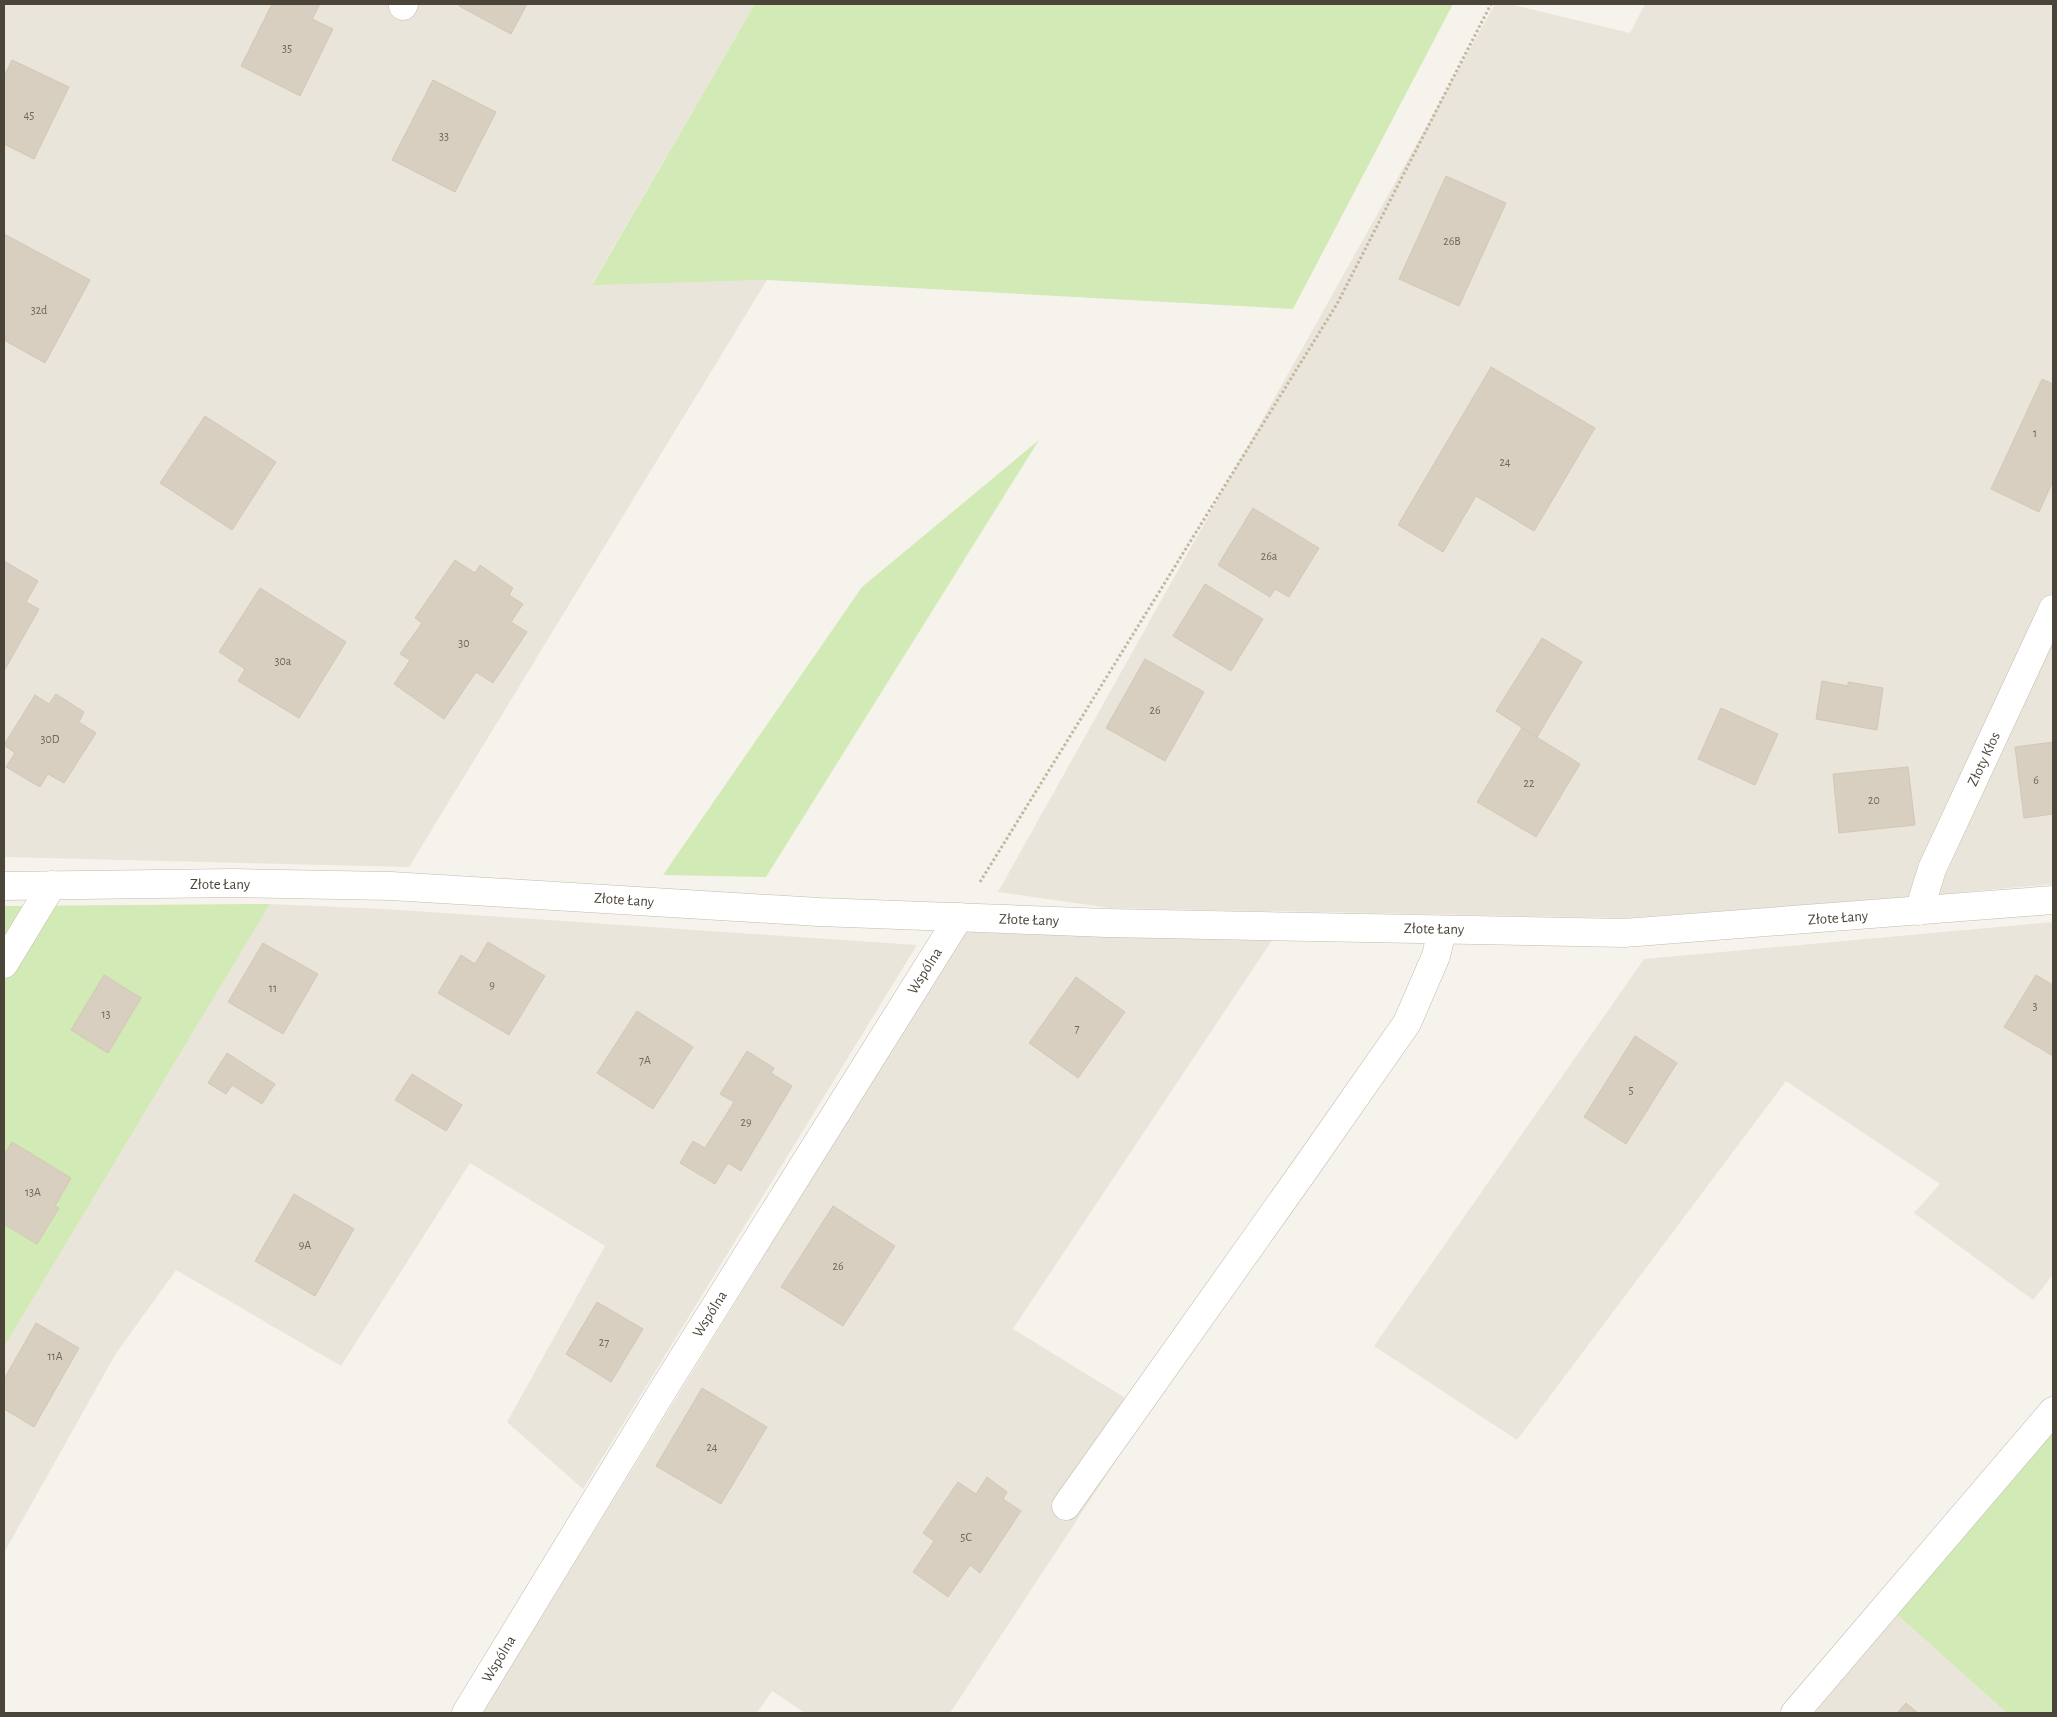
<svg xmlns="http://www.w3.org/2000/svg" width="2057" height="1717" font-family="'Alegreya Sans',sans-serif">
	<style>
		.residential { fill: #eae5da }
		.grass { fill: #d2eab5 }
		.building { fill: #d8cfc1; stroke: #d3c7b4 }
		.lines { fill: none; stroke-linecap: round; stroke-linejoin: round }
		.minor-casing { stroke: #c2bbae; stroke-width: 29 }
		.path { stroke: #c4b79f; stroke-width: 3; stroke-dasharray: 2.5 2.5; stroke-linecap: butt }
		.minor { stroke: #fff; stroke-width: 28 }
		.labels { text-anchor: middle; dominant-baseline: central; stroke-width: 4; stroke-linejoin: round; paint-order: stroke }
		.number-label { font-size: 12px; fill: #6e675b }
		.street-label { font-size: 15px; fill: #4b4439; stroke: #fff }
	</style>
	<rect width="100%" height="100%" fill="#f6f3ec"/>
	<g class="residential">
		<polygon points="4,4 755,4 592,284 767,280 409,867 4,857"/>
		<polygon points="1495,4 1509,4 1630,33 1645,4 2053,4 2053,884 1888,899 1626,918 1110,908 998,892"/>
		<polygon points="270,904 385,909 917,945 583,1489 507,1422 605,1246 470,1163 341,1366 176,1270 115,1355 4,1553 4,1347"/>
		<polygon points="2053,922 2053,1275 2033,1300 1914,1213 1940,1184 1786,1081 1517,1440 1374,1346 1644,959"/>
		<polygon points="965,930 1273,939 1013,1329 1148,1412 950,1713 805,1713 772,1691 757,1713 482,1713"/>
		<polygon points="1894,1612 2007,1713 1800,1713"/>
	</g>
	<g class="grass">
		<polygon points="755,4 1453,4 1293,309 767,280 592,285"/>
		<polygon points="1039,440 766,877 663,875 862,587"/>
		<polygon points="270,904 4,1347 4,906"/>
		<polygon points="2053,1424 2053,1713 2007,1713 1894,1612"/>
	</g>
	<g class="building">
		<polygon points="272,4 320,4 312,19 333,29 300,96 241,66"/>
		<polygon points="460,4 527,4 511,34 459,6"/>
		<polygon points="12,60 69,87 34,159 4,144 4,76"/>
		<polygon points="433,80 496,112 455,192 392,160"/>
		<polygon points="1446,176 1506,203 1459,306 1399,279"/>
		<polygon points="4,234 90,280 45,363 4,340"/>
		<polygon points="1491,367 1595,428 1534,531 1476,496 1443,552 1398,525"/>
		<polygon points="2042,379 2053,384 2053,481 2039,512 1991,489"/>
		<polygon points="205,416 276,462 232,530 160,483"/>
		<polygon points="1253,508 1319,548 1289,597 1275,589 1270,597 1218,565"/>
		<polygon points="455,560 475,573 480,565 513,588 509,595 523,604 511,622 527,632 493,683 476,672 444,719 394,684 410,660 400,654 422,623 415,618"/>
		<polygon points="4,561 38,581 26,602 39,609 4,671"/>
		<polygon points="1205,584 1263,619 1231,671 1173,636"/>
		<polygon points="260,588 346,642 299,718 238,681 245,669 219,652"/>
		<polygon points="1542,638 1582,662 1537,737 1496,711"/>
		<polygon points="1145,659 1204,692 1165,761 1106,728"/>
		<polygon points="1822,681 1848,686 1848,682 1883,688 1877,730 1816,719"/>
		<polygon points="56,694 84,712 79,722 96,733 64,783 48,774 40,787 6,767 15,753 4,745 35,695 49,704"/>
		<polygon points="1721,708 1778,734 1755,785 1698,759"/>
		<polygon points="1522,728 1580,764 1536,837 1477,802"/>
		<polygon points="2053,742 2053,814 2024,818 2015,747"/>
		<polygon points="1908,767 1915,825 1839,833 1833,774"/>
		<polygon points="488,942 545,976 509,1035 438,993 461,955 475,964"/>
		<polygon points="263,943 318,974 283,1034 228,1002"/>
		<polygon points="104,975 141,998 108,1053 71,1030"/>
		<polygon points="2036,975 2053,985 2053,1056 2004,1027"/>
		<polygon points="1076,977 1125,1012 1078,1078 1029,1043"/>
		<polygon points="637,1011 693,1047 653,1109 597,1073"/>
		<polygon points="1635,1036 1677,1063 1626,1144 1584,1117"/>
		<polygon points="747,1051 774,1068 771,1073 792,1086 741,1171 728,1163 715,1184 680,1163 693,1141 705,1148 734,1102 720,1094"/>
		<polygon points="227,1053 275,1084 262,1104 232,1085 226,1094 208,1083"/>
		<polygon points="412,1074 462,1105 446,1131 395,1100"/>
		<polygon points="12,1142 71,1178 55,1206 59,1208 37,1244 4,1224 4,1155"/>
		<polygon points="294,1194 354,1229 315,1296 255,1261"/>
		<polygon points="833,1206 895,1246 843,1326 781,1287"/>
		<polygon points="597,1302 643,1329 611,1382 566,1354"/>
		<polygon points="36,1323 79,1348 34,1427 4,1409 4,1379"/>
		<polygon points="702,1388 767,1427 721,1504 656,1466"/>
		<polygon points="987,1477 1007,1492 1003,1499 1021,1511 980,1573 970,1565 948,1597 913,1572 934,1541 923,1533 958,1482 976,1494"/>
		<polygon points="1906,1703 1918,1713 1897,1713"/>
	</g>
	<g class="lines">
		<g class="minor-casing">
			<g id="minor">
				<polyline points="403,6 404,4"/>
				<polyline points="4,886 234,883 391,886 819,912 1107,923 1624,933 2053,900"/>
				<polyline points="1919,911 1932,869 2053,609"/>
				<polyline points="4,964 52,885"/>
				<polyline points="1066,1506 1305,1169 1407,1023 1436,956 1442,930"/>
				<polyline points="466,1713 666,1385 959,917"/>
				<polyline points="1795,1713 2053,1411"/>
			</g>
		</g>
		<polyline class="path" points="980,882 1337,304 1491,4"/>
		<use href="#minor" class="minor"/>
	</g>
	<g class="labels">
		<g class="number-label">
			<text x="287" y="48">35</text>
			<text x="29" y="115">45</text>
			<text x="444" y="136">33</text>
			<text x="1452" y="241">26B</text>
			<text x="39" y="310">32d</text>
			<text x="2035" y="433">1</text>
			<text x="1505" y="462">24</text>
			<text x="1269" y="556">26a</text>
			<text x="464" y="643">30</text>
			<text x="283" y="661">30a</text>
			<text x="1155" y="710">26</text>
			<text x="50" y="739">30D</text>
			<text x="2036" y="780">6</text>
			<text x="1529" y="783">22</text>
			<text x="1874" y="800">20</text>
			<text x="492" y="985">9</text>
			<text x="273" y="988">11</text>
			<text x="2035" y="1006">3</text>
			<text x="106" y="1014">13</text>
			<text x="1077" y="1028">7</text>
			<text x="645" y="1060">7A</text>
			<text x="1631" y="1090">5</text>
			<text x="746" y="1122">29</text>
			<text x="33" y="1192">13A</text>
			<text x="305" y="1245">9A</text>
			<text x="838" y="1266">26</text>
			<text x="604" y="1342">27</text>
			<text x="55" y="1356">11A</text>
			<text x="712" y="1447">24</text>
			<text x="966" y="1537">5C</text>
		</g>
		<g class="street-label">
			<text transform="translate(1984 759) rotate(-65)">Złoty Kłos</text>
			<text x="220" y="884">Złote Łany</text>
			<text transform="translate(624 900) rotate(4)">Złote Łany</text>
			<text transform="translate(1838 918) rotate(-4)">Złote Łany</text>
			<text transform="translate(1029 920) rotate(2)">Złote Łany</text>
			<text transform="translate(1434 929) rotate(1)">Złote Łany</text>
			<text transform="translate(925 971) rotate(-58)">Wspólna</text>
			<text transform="translate(710 1314) rotate(-58)">Wspólna</text>
			<text transform="translate(499 1659) rotate(-59)">Wspólna</text>
		</g>
	</g>
	<rect width="2057" height="1717" fill="none" stroke="#4b4439" stroke-width="10"/>
</svg>
